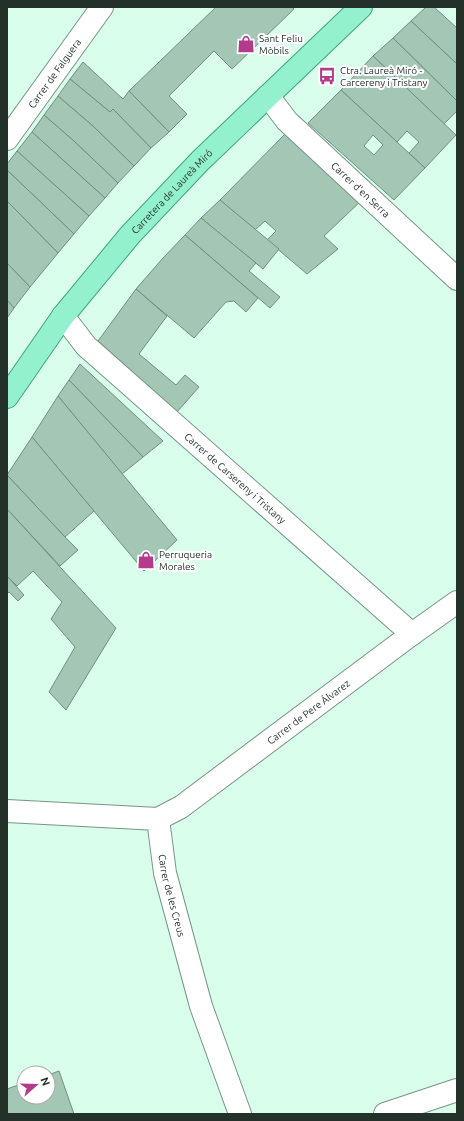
<svg xmlns="http://www.w3.org/2000/svg" width="464" height="1121" font-family="Ubuntu,sans-serif">
	<style>
		.building { fill: #a4c7b5; stroke: #6f9080; fill-rule: evenodd }
		.lines { fill: none; stroke-linecap: round; stroke-linejoin: round }
		.minor-casing { stroke: #759686; stroke-width: 24 }
		.primary-casing { stroke: #3fa77f; stroke-width: 24 }
		.minor { stroke: #fff; stroke-width: 22 }
		.primary { stroke: #94f1cd; stroke-width: 22 }
		.labels { text-anchor: middle; dominant-baseline: central; stroke-width: 4; stroke-linejoin: round; paint-order: stroke }
		.poi-label { font-size: 10px; fill: #24312b; stroke: #fff; text-anchor: start }
		.street-label { font-size: 10px; fill: #24312b; stroke: #fff }
	</style>
	<rect width="100%" height="100%" fill="#dafeec"/>
	<g class="building">
		<polygon points="216,7 292,7 294,9 232,69 214,51 169,96 187,114 169,132 129,91"/>
		<polygon points="426,7 434,7 457,28 457,64 411,21"/>
		<polygon points="411,21 457,64 457,101 393,38"/>
		<polygon points="393,38 457,101 457,111 444,124 373,56"/>
		<polygon points="373,56 456,135 425,168 409,153 419,142 407,131 397,142 341,90"/>
		<polygon points="83,62 123,99 129,91 169,132 151,148 113,109 110,112 70,79"/>
		<polygon points="70,79 110,112 113,109 151,148 134,166 94,127 58,96"/>
		<path d="M341,90l84,78 -31,32 -86,-77zM373,135l10,10 -9,10 -10,-9z"/>
		<polygon points="58,96 94,127 134,166 118,183 75,142 44,115"/>
		<polygon points="44,115 75,142 118,183 105,198 32,132"/>
		<polygon points="32,132 105,198 89,216 17,151"/>
		<polygon points="287,132 362,200 324,236 338,249 307,274 267,240 276,231 265,221 255,230 220,200"/>
		<polygon points="17,151 89,216 74,234 7,170 7,164"/>
		<polygon points="7,170 74,234 58,253 7,201"/>
		<polygon points="220,200 279,249 263,269 201,218"/>
		<polygon points="7,201 58,253 30,287 7,263"/>
		<polygon points="201,218 256,263 249,271 280,297 270,308 185,235"/>
		<polygon points="185,235 258,298 246,312 234,301 226,302 194,338 136,289 163,258"/>
		<polygon points="7,263 30,287 14,308 7,300"/>
		<polygon points="136,289 167,316 139,354 176,385 185,375 199,387 177,412 98,341"/>
		<polygon points="7,300 14,308 7,318"/>
		<polygon points="80,364 163,441 143,457 69,380"/>
		<polygon points="69,380 143,457 122,474 58,396"/>
		<polygon points="58,396 177,540 144,571 32,437"/>
		<polygon points="32,437 94,511 65,537 7,475"/>
		<polygon points="7,475 65,537 78,550 60,566 7,509"/>
		<polygon points="7,509 116,628 66,710 49,692 75,647 51,619 62,602 33,571 17,586 7,576"/>
		<polygon points="7,576 24,595 18,601 9,592 7,594"/>
		<polygon points="59,1071 74,1114 7,1114 7,1089 24,1083 24,1097 48,1097 48,1075"/>
	</g>
	<g class="lines">
		<g class="minor-casing">
			<g id="minor">
				<path id="s1" d="M268,96l19,25 170,158"/>
				<path id="s2" d="M7,139l95,-132"/>
				<path id="s3" d="M63,316l23,30 326,288"/>
				<path id="s4" d="M7,811l151,8 7,54 36,133 39,108"/>
				<path id="s5" d="M158,819l23,-12 231,-173 45,-32"/>
				<polyline points="385,1114 457,1090"/>
			</g>
		</g>
		<g class="primary-casing">
			<g id="primary">
				<path id="s6" d="M7,397l56,-81 67,-81 70,-74 161,-154"/>
			</g>
		</g>
		<use href="#minor" class="minor"/>
		<use href="#primary" class="primary"/>
	</g>
	<defs>
		<g id="shop-bare" transform="scale(1.38)"><path d="M-5-2.5h2.3a2.7 3.5 0 0 1 5.4 0H5L5.5 6h-11ZM-1.5-2.5h3a1.5 2.3 0 0 0-3 0Z" fill="#b43a8c" stroke="#fff" stroke-width="2.5" paint-order="stroke"/></g>
		<g id="bus-bare" transform="scale(1.38)"><path d="M-5-6H5V4H4V6H2V4H-2V6H-4V4H-5ZM-3.5-4V0h7V-4ZM-3.5 1.2v1.5H-2V1.2ZM2 1.2v1.5H3.5V1.2Z" fill="#b43a8c" stroke="#fff" stroke-width="2.5" paint-order="stroke"/></g>
	</defs>
	<g fill-rule="evenodd">
		<use href="#shop-bare" x="246" y="44"/>
		<use href="#bus-bare" x="327" y="76"/>
		<use href="#shop-bare" x="146" y="560"/>
	</g>
	<g class="labels">
		<g class="poi-label">
			<text x="259" y="38">Sant Feliu<tspan x="259" dy="12">Mòbils</tspan></text>
			<text x="340" y="70">Ctra. Laureà Miró -<tspan x="340" dy="12">Carcereny i Tristany</tspan></text>
			<text x="159" y="554">Perruqueria<tspan x="159" dy="12">Morales</tspan></text>
		</g>
		<g class="street-label">
			<text stroke="none"><textPath href="#s2" startOffset="81">Carrer de Falguera</textPath></text>
			<text stroke="none"><textPath href="#s1" startOffset="132">Carrer d'en Serra</textPath></text>
			<text stroke="none"><textPath href="#s6" startOffset="264">Carretera de Laureà Miró</textPath></text>
			<text stroke="none"><textPath href="#s3" startOffset="237">Carrer de Carsereny i Tristany</textPath></text>
			<text stroke="none"><textPath href="#s5" startOffset="185">Carrer de Pere Álvarez</textPath></text>
			<text stroke="none"><textPath href="#s4" startOffset="229">Carrer de les Creus</textPath></text>
		</g>
	</g>
	<rect width="464" height="1121" fill="none" stroke="#24312b" stroke-width="16"/>
	<g transform="translate(36 1085) rotate(70)"><circle r="19" fill="#ffffff" stroke="#a7adaa"/>
	<path d="M0-3L7 15L0 10L-7 15Z" fill="#b43a8c"/>
	<text y="-6" font-size="11" font-weight="bold" text-anchor="middle" fill="#24312b">N</text>
	</g>
</svg>
